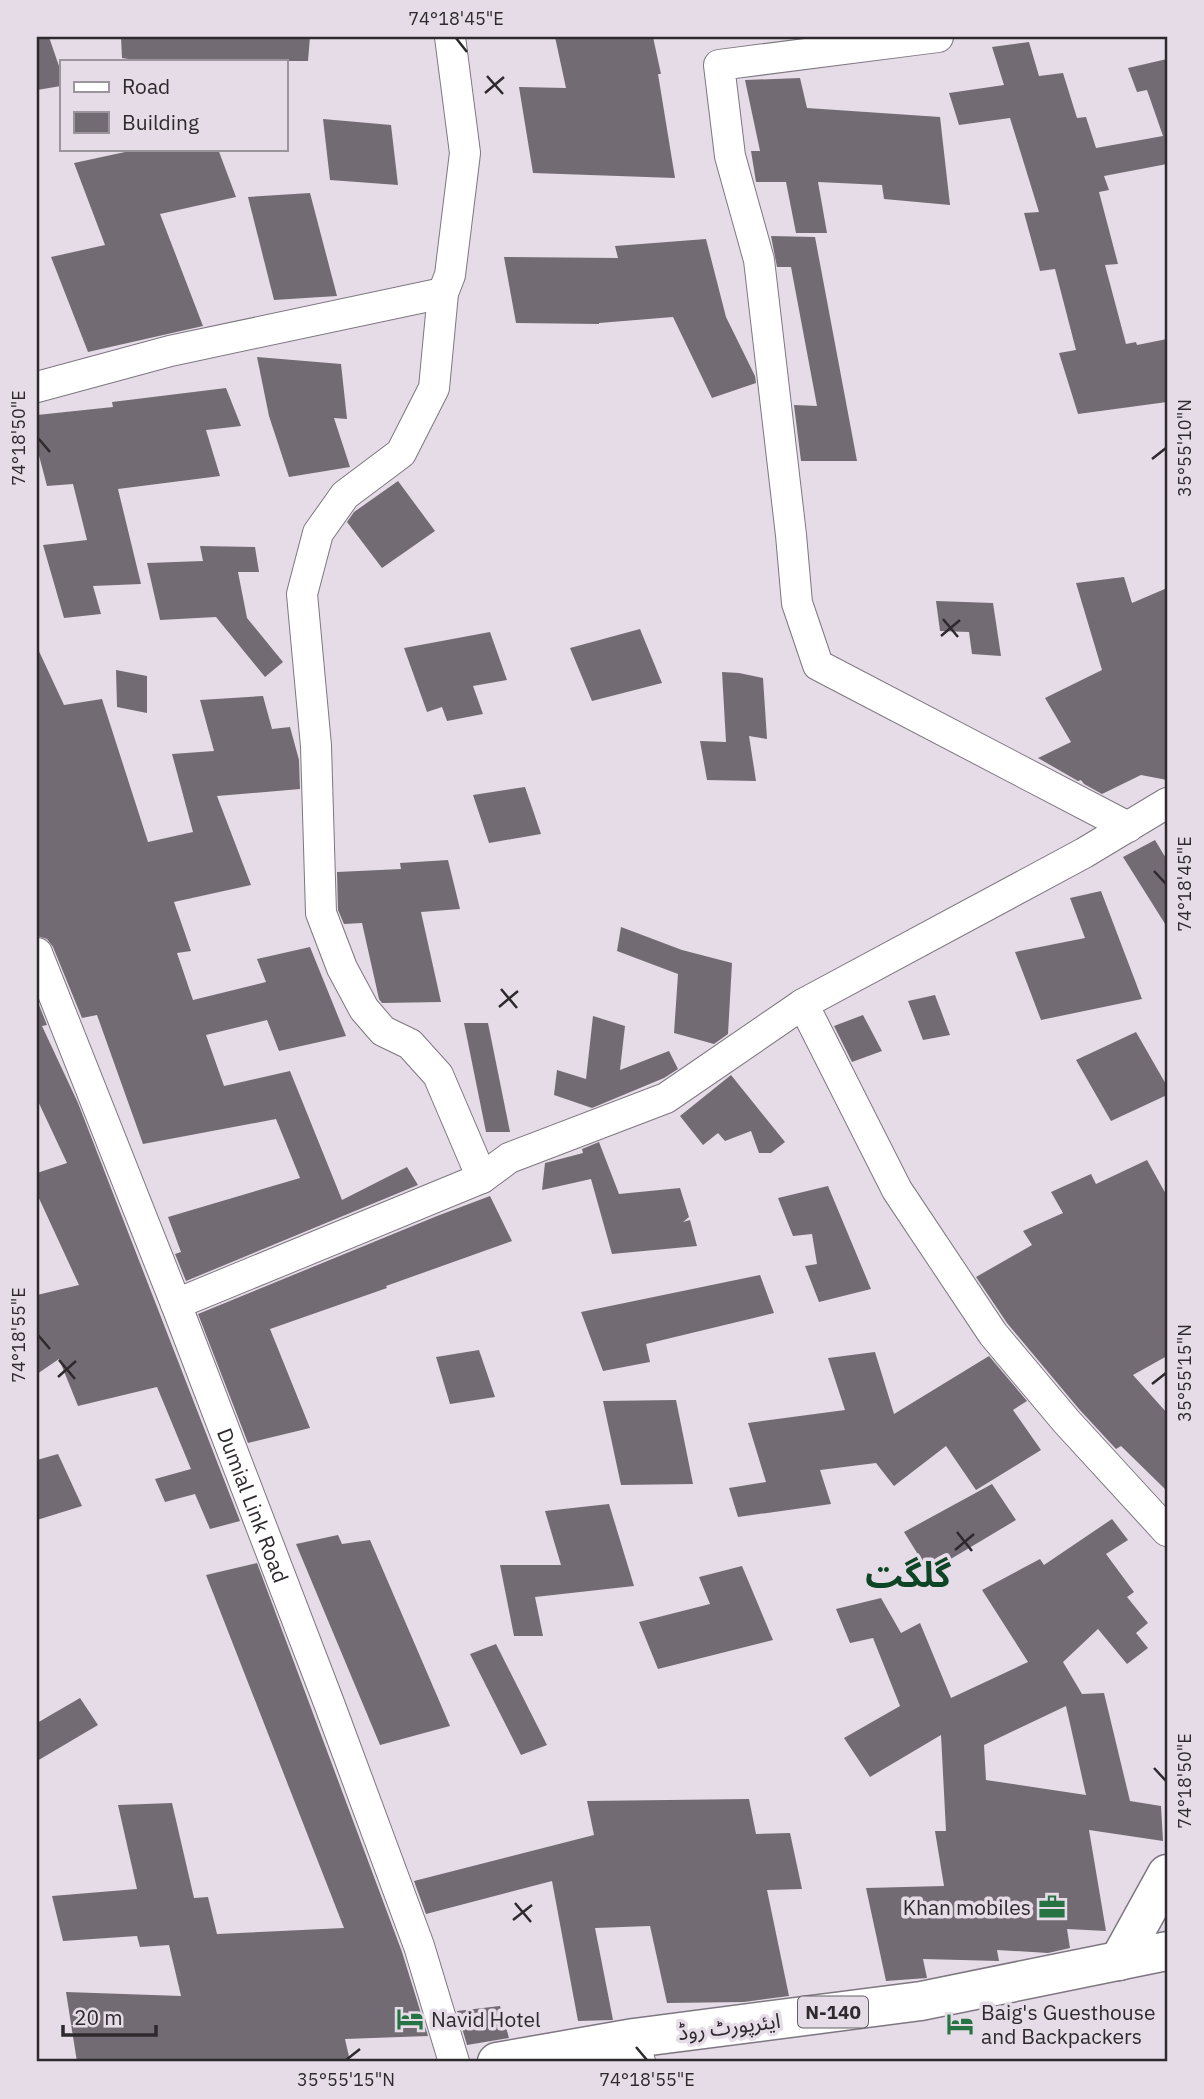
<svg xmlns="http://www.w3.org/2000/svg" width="1204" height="2099" font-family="'IBM Plex Sans','Noto Sans Arabic',sans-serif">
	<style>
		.building { fill: #736b74; fill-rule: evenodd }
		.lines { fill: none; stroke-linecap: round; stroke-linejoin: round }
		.street-casing { stroke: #7e7680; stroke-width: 32 }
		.secondary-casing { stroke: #7e7680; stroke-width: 41 }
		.highway-casing { stroke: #7e7680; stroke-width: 41 }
		.street { stroke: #fff; stroke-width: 30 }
		.secondary { stroke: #fff; stroke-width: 38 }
		.highway { stroke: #fff; stroke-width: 38 }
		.ticks { fill: none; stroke: #2d292d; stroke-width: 2.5 }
		.labels { text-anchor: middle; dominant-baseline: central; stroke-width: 7; stroke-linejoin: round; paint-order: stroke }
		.shield { fill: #e5dce7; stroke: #645f65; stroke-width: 2 }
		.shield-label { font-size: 19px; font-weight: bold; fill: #2d292d }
		.street-label { font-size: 21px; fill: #2d292d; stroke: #e5dce7 }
		.poi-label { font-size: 21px; fill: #2d292d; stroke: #e5dce7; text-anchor: start }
		.town-label { font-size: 35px; font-weight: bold; fill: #0e4524; stroke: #e5dce7 }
		.neatline { fill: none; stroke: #2d292d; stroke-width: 2.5 }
		.ticks-label { font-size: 18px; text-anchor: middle; fill: #2d292d }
	</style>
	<rect width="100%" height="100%" fill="#e5dce7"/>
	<g class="building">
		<polygon points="37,37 49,37 61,72 61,86 37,90"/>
		<polygon points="121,37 310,37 308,61 141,61 122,58"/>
		<polygon points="555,37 653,37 661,74 658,74 675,178 533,173 519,87 566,88"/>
		<polygon points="1029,42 1039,76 1063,73 1077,118 1086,117 1096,148 1163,136 1147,90 1137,92 1128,68 1167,59 1167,164 1104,176 1109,190 1099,192 1118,264 1105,265 1126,344 1136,342 1137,345 1167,339 1167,402 1078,414 1059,353 1076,350 1055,269 1040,271 1024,213 1039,212 1010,118 959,125 949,93 1004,85 992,47"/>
		<polygon points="800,78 807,108 940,117 950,205 884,199 882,185 818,182 827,233 796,233 786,182 756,182 751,151 760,151 745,80"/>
		<polygon points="323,119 391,125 398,185 330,180"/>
		<polygon points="139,149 218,149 236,197 160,214 203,326 88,352 51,257 105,245 74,163"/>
		<polygon points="310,193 337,296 274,300 248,197"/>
		<polygon points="771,236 815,237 857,461 801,461 794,405 817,406 791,267 777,267"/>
		<polygon points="706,239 726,317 755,376 756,383 712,398 673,317 599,323 599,324 516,323 504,257 618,258 615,246"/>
		<polygon points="257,357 341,364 347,419 334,418 350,467 289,477 269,416"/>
		<polygon points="226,388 241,426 206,430 220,476 118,489 141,584 93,586 101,614 64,618 43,545 87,540 73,484 47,486 37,448 37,415 113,407 112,402"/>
		<polygon points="398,481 435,531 382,568 347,522 354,512"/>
		<polygon points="200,546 255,547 259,572 238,572 247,618 283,662 265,677 216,617 160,620 147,563 203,561"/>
		<polygon points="1124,577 1132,603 1167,588 1167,780 1141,775 1102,794 1084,784 1081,780 1078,781 1038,758 1071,742 1045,698 1102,670 1076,583"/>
		<polygon points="936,601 993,603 1001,656 972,654 969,632 940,631"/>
		<polygon points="640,629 662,683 592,701 570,648"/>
		<polygon points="490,632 507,680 473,686 483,714 447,721 442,707 427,712 404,648"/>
		<polygon points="37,647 64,705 102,699 148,842 193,832 172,754 214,751 200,700 263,696 272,729 290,727 299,760 300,789 217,796 251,885 174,902 191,951 177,953 193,1000 266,982 257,959 310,947 346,1036 279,1051 267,1020 206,1035 224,1086 290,1071 342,1200 407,1167 418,1185 186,1281 175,1254 181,1252 168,1217 300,1178 276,1119 143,1144 97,1015 82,1018 53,947 47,939 37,936"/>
		<polygon points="116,670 147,676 147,713 117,707"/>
		<polygon points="722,672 739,673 763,678 767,739 749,736 756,781 707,780 700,741 726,742"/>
		<polygon points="525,787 541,834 489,843 473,795"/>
		<polygon points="1155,840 1167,860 1167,927 1123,857"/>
		<polygon points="448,860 460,909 421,912 441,1002 382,1003 379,999 362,923 344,924 338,910 337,872 401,869 400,863"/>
		<polygon points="1101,891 1142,999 1041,1020 1015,952 1085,938 1070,898"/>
		<polygon points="621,927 682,950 732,963 728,1034 714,1044 674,1033 678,974 617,951"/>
		<polygon points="935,995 950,1035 923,1040 908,1001"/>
		<polygon points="37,1000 47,1025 42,1026 78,1103 240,1521 210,1529 195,1494 165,1502 155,1479 191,1469 157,1387 78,1406 59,1359 37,1374 37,1295 79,1285 37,1194 37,1173 67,1163 37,1099"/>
		<polygon points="863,1015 882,1051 852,1062 834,1026"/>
		<polygon points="593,1016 625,1026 620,1070 669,1051 678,1069 664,1078 592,1108 554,1095 557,1070 586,1079"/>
		<polygon points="464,1023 488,1023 510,1132 486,1132"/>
		<polygon points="1136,1032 1167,1086 1167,1095 1111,1121 1076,1060"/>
		<polygon points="731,1075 785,1142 771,1153 759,1153 751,1131 725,1141 718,1133 703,1145 680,1116"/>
		<polygon points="599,1142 619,1194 680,1188 689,1217 683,1222 690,1220 697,1246 612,1254 591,1179 542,1190 545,1163 583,1153 582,1149"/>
		<polygon points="1147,1160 1167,1196 1167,1356 1133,1375 1167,1413 1167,1491 1121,1446 1116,1449 1079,1409 1007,1323 976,1277 1032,1245 1023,1231 1063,1213 1051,1192 1091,1174 1096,1184"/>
		<polygon points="828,1186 871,1289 819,1302 805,1266 817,1264 812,1234 793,1236 778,1198"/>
		<polygon points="490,1196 512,1241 386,1286 387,1288 270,1329 310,1428 248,1443 198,1314 437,1216"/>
		<polygon points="760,1275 774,1313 646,1344 650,1362 603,1371 581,1312"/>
		<polygon points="479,1350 495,1397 450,1404 436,1357"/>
		<polygon points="875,1352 894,1414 989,1356 1027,1401 1013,1410 1041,1450 976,1490 946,1446 894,1486 876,1463 820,1470 831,1504 738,1517 729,1488 766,1482 748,1423 845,1410 828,1358"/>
		<polygon points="676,1400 693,1484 621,1485 603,1401"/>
		<polygon points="58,1454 82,1506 37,1520 37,1460"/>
		<polygon points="992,1484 1016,1520 929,1572 904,1532"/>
		<polygon points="609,1504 634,1586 535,1597 543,1636 514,1636 500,1565 561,1565 545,1511"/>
		<path d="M1112,1519l16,21 -22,14 28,38 -7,5 21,26 -12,10 12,15 -21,16 -29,-35 -35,33 19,32 22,-1 26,108 31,5 2,35 -74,-11 17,101 -39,-2 3,19 -22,5 -51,-3 2,11 -76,-2 4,19 -41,3 -20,-93 78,-2 -9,-55h11l-5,-96 -71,42 -26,-39 56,-32 -27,-68 -23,5 -14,-34 45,-11 20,35 19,-10 31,75 77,-36 -46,-72 58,-31 4,6zM1066,1706l20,89 -100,-15 -2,-35z"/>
		<polygon points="338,1535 342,1544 370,1540 450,1726 380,1745 296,1544"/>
		<polygon points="257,1563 402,1952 428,2036 345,2039 350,2061 77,2062 66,1992 181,1996 169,1945 140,1947 137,1936 63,1941 52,1896 137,1889 118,1805 172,1803 194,1898 208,1897 217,1934 344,1928 206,1575"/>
		<polygon points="742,1566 773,1640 658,1669 639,1622 710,1604 699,1577"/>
		<polygon points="496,1644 547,1745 521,1755 470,1654"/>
		<polygon points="80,1698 98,1725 37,1761 37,1723"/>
		<polygon points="749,1799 756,1834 790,1833 802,1889 767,1890 789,1996 744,2002 667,2003 650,1926 595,1928 613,2020 578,2021 552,1881 426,1914 414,1881 594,1835 587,1801"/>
		<polygon points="500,2006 509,2038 467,2045 457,2011"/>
	</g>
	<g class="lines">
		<g class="street-casing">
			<g id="street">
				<polyline points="450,37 465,153 450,275 443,293 434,388 401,453 345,495 318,533 302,594 316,746 321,913 342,968 364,1009 383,1031 410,1044 438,1075 482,1178"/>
				<polyline points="938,37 719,65 730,156 759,260 791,535 797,603 818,665 1128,827"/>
				<polyline points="37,387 170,351 443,293"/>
				<path id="s1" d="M37,953l139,351 153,399 90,243 35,116"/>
				<polyline points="803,1004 897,1190 993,1334 1066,1421 1167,1531"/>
				<polyline points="176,1304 482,1178 509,1158 666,1098 803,1004 1084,853 1167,803"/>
				<polyline points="634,2038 640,2062"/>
			</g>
		</g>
		<g class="secondary-casing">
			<polyline id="secondary" points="1119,1961 1167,1874"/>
		</g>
		<g class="highway-casing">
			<polyline id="highway" points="497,2062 634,2038 921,2001 1167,1951"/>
		</g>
		<use href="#street" class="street"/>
		<use href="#secondary" class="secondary"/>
		<use href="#highway" class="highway"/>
	</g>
	<path class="ticks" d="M456,38l11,14M487,76l16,18M485,93l19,-16M38,438l12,14M1152,459l14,-11M943,619l15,18M941,636l19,-16M1154,871l12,13M501,989l16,19M499,1007l19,-16M38,1335l12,14M59,1360l16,19M58,1377l18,-16M1152,1384l14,-11M957,1532l15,19M955,1550l19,-16M1154,1768l12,13M515,1903l16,19M513,1920l19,-15M636,2047l11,13M346,2060l14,-11"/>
	<defs>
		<g id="office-bare" transform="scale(2.1)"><path d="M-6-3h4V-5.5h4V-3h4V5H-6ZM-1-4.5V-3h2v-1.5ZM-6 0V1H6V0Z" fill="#267343" stroke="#e5dce7" stroke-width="2.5" paint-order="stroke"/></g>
		<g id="hotel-bare" transform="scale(2.1)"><path d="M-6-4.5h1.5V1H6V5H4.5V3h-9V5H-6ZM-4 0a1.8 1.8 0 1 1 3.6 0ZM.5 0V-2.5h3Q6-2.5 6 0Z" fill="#267343" stroke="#e5dce7" stroke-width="2.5" paint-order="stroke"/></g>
	</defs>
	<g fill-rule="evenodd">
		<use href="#office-bare" x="1052" y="1907"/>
		<use href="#hotel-bare" x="410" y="2019"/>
		<use href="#hotel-bare" x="960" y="2024"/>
	</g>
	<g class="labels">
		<rect class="shield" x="798" y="1996.5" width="70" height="31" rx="5"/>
		<g class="shield-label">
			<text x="833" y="2012">N-140</text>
		</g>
		<g class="street-label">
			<text stroke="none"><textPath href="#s1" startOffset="593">Dumial Link Road</textPath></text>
			<text transform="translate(729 2026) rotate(-7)">ایئرپورٹ روڈ</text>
		</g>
		<g class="poi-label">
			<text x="1031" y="1907" text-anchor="end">Khan mobiles</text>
			<text x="981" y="2012">Baig's Guesthouse<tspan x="981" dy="24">and Backpackers</tspan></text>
			<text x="431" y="2019">Navid Hotel</text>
		</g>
		<g class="town-label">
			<text x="908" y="1574">گلگت</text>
		</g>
	</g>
	<rect width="1204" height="2099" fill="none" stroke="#e5dce7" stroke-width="77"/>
	<rect x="60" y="60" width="228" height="91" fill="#e5dce7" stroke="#9b949d" stroke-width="2"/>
	<rect x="74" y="82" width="35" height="10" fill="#ffffff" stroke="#9b949d" stroke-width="2"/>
	<text x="122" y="94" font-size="21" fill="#2d292d">Road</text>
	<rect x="74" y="112" width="35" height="21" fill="#736b74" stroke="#9b949d" stroke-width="2"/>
	<text x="122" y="130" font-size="21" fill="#2d292d">Building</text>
	<path d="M63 2025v10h93v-10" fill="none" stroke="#2d292d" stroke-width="3.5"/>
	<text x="74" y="2025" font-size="21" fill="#2d292d" stroke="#e5dce7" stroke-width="5" paint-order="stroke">20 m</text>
	<rect x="38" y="38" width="1128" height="2022" class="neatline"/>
	<g class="ticks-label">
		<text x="456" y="25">74°18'45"E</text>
		<text transform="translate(19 438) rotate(-90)" y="6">74°18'50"E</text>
		<text transform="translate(1185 448) rotate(-90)" y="6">35°55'10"N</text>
		<text transform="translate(1185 884) rotate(-90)" y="6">74°18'45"E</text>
		<text transform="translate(19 1335) rotate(-90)" y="6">74°18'55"E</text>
		<text transform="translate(1185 1373) rotate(-90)" y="6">35°55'15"N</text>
		<text transform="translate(1185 1781) rotate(-90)" y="6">74°18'50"E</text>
		<text x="346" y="2086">35°55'15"N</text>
		<text x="647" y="2086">74°18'55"E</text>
	</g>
</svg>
